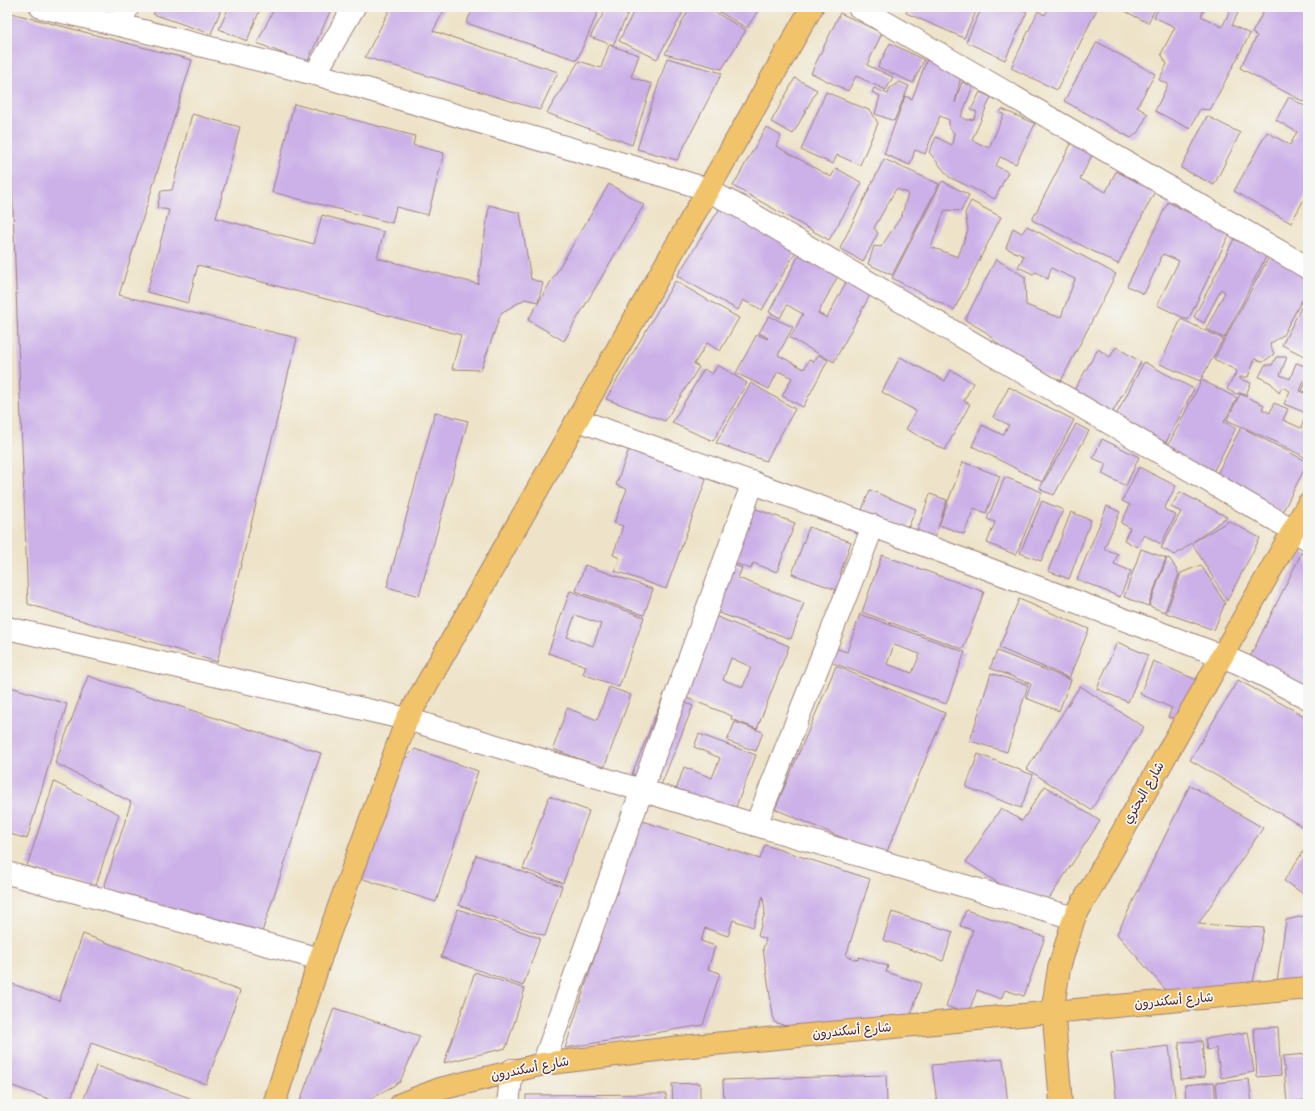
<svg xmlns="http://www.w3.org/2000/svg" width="1315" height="1111" font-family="Mynerve,'Playpen Sans Arabic',sans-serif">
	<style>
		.building { fill: #ccb1e8; fill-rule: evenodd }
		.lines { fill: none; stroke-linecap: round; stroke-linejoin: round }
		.minor-casing { stroke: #9c817a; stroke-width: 24 }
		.major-casing { stroke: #9c817a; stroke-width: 24 }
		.minor { stroke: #fff; stroke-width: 22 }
		.major { stroke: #f1c36a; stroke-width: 22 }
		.labels { text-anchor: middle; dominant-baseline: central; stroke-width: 3.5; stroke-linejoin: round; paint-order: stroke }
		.street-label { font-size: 13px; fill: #4a1f2b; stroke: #f6f6f2 }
	</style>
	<rect width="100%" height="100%" fill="#f6f6f2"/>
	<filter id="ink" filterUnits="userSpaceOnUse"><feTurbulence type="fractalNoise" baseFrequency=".025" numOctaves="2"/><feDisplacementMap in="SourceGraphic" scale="8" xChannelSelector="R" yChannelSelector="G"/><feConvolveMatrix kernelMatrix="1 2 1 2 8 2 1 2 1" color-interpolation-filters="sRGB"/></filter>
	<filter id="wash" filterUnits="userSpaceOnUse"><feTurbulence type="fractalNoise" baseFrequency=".012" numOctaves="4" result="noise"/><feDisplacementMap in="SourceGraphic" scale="16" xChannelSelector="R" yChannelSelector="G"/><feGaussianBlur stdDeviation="0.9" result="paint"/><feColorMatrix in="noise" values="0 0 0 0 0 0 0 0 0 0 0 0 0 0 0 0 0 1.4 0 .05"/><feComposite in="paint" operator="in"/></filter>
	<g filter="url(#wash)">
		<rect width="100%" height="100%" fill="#eee3c8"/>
		<g id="blocks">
			<g class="building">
				<polygon points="158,7 222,7 211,34 153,14"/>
				<polygon points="229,7 261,7 247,41 219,29"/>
				<polygon points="275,7 286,7 289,9 289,7 332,7 307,63 257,43"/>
				<polygon points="391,7 446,7 433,31 558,72 540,110 365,57"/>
				<polygon points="474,7 584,7 598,12 577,60 466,23"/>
				<polygon points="600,7 631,7 613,45 590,37 606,9"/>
				<polygon points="636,7 686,7 657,59 619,41"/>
				<polygon points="690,7 706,7 746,30 722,69 665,54"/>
				<polygon points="711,7 760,7 747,28"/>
				<polygon points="908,7 978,7 964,38 906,13"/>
				<polygon points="982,7 1016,7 1027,12 1005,60 966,42"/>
				<polygon points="1049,7 1098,7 1057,90 1011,68 1038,11 1045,15"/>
				<polygon points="1117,7 1156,7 1148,23"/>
				<polygon points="1159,7 1205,7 1201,16 1222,27 1232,7 1241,7 1232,25 1250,34 1210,110 1200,109 1190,129 1155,111 1168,84 1159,80 1167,64 1161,54 1175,27 1154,17"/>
				<polygon points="1266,7 1300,7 1308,11 1308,104 1240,68 1257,36 1252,33"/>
				<polygon points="7,12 192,60 119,295 297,338 217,662 28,604 7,51"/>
				<polygon points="840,13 882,33 867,65 893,77 886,90 856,76 848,91 811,73"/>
				<polygon points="1097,42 1155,74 1137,107 1148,114 1138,132 1131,138 1064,101"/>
				<polygon points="890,43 924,60 913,83 878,67"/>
				<polygon points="609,45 639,55 631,77 652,84 632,145 547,113 579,61 601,68"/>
				<polygon points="667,58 722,73 677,160 637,149"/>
				<polygon points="927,59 961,76 955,103 962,82 973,86 961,117 967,120 974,119 977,112 971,110 980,92 991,97 972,140 989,148 1004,114 1000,113 1002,109 1035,124 1016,164 1000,157 996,166 1008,172 995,199 949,177 929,152 936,137 952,145 954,133 949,127 949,120 940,116 925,154 915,150 910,165 884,154 905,96 912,99"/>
				<polygon points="795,78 817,90 793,134 771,122"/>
				<polygon points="900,82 909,86 894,121 875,114 880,96 872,92 874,88 888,94 890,88"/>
				<polygon points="826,92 871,111 878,123 860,165 837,155 833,164 801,150"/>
				<polygon points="1289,97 1308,108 1308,151 1307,154 1308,155 1308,192 1291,223 1234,191 1267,132 1290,145 1297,132 1276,120"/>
				<polygon points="294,104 415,136 413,145 444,153 428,215 396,207 392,223 272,192"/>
				<polygon points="192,114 240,127 216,218 314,244 322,215 384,232 377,258 478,284 489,205 520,213 531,279 543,283 538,302 525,299 501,313 481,370 452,369 461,335 198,265 188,303 147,292 169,210 157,208 161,191 172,190"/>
				<polygon points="1207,116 1240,133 1214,185 1181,168"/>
				<polygon points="766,127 781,136 776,146 831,177 836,168 862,183 829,240 733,186"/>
				<polygon points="1072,142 1093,153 1080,179 1106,192 1116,171 1155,191 1118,264 1032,220"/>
				<polygon points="884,159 939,184 892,275 868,264 874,246 881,247 902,215 908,193 896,189 874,228 878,233 863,262 840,248"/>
				<polygon points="942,181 969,195 961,211 945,210 931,247 958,257 968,230 965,213 971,201 1001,217 954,310 892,278"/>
				<polygon points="609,184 644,205 564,341 528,320"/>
				<polygon points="1168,202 1230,233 1188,320 1157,305 1179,261 1163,254 1144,294 1127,286"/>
				<polygon points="722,205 798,248 762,310 743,300 738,310 677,276"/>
				<polygon points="1027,226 1116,274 1061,381 1018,363 986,332 965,320 996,259 1025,277 1026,305 1052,315 1061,317 1075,279 1051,268 1048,279 1036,272 1033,274 1018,267 1024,256 1006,248 1013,228 1022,233"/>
				<polygon points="1234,239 1267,255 1224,338 1206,329 1225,292 1221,289 1204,323 1194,317"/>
				<polygon points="799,255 838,276 818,313 827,318 846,282 870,295 834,362 790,338 803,314 787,305 780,318 769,312"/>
				<polygon points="1270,255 1308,276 1308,303 1302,300 1283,335 1270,344 1274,354 1263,362 1255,359 1248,377 1240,377 1240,379 1251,383 1246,395 1239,393 1236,394 1227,389 1237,371 1214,359"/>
				<polygon points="675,281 739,318 720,351 707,343 694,364 699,367 665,421 606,399"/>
				<polygon points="1304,302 1308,304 1308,358 1282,345"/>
				<polygon points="769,316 793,327 778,355 804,369 809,360 814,362 818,355 828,360 803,407 782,396 792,378 778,371 769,389 736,373 757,334 767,339 768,338 759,333"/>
				<polygon points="1181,319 1223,339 1200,381 1160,364"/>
				<polygon points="1116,347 1141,362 1111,415 1073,392 1098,349 1110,357"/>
				<polygon points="900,357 945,381 951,370 973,383 964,401 970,404 945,450 906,429 916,411 882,392"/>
				<polygon points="1276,357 1287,357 1280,375 1290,379 1296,363 1308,367 1308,371 1300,391 1308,395 1308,403 1304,412 1284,404 1290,391 1282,387 1279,393 1271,383 1259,377 1265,365 1272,365"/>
				<polygon points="1144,362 1194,389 1164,446 1114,419"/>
				<polygon points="718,365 747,383 713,441 672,423 704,369 712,374"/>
				<polygon points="1308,377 1308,393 1302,391"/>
				<polygon points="1202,380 1237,398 1224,422 1236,428 1212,474 1166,449"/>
				<polygon points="751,383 795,409 766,461 716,443"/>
				<polygon points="1009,387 1074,420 1042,482 972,446 982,425 1003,435 1009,425 993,417"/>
				<polygon points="1240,394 1264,405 1262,409 1270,413 1274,403 1288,409 1283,420 1301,428 1304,420 1308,417 1308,459 1278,443 1227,420"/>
				<polygon points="435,412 468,421 419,596 387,587"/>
				<polygon points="1076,424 1089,431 1054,495 1043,491 1040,488"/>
				<polygon points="1241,427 1308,462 1282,513 1215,478"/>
				<polygon points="1102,439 1139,457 1126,486 1102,474 1106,464 1093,458"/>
				<polygon points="629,449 707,477 666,589 615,571 620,558 613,555 623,526 614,523 627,489 616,485"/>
				<polygon points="963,462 1000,476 986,513 974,508 964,534 939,525"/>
				<polygon points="1139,467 1176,486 1164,509 1176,515 1161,544 1144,535 1137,547 1124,540 1130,528 1121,523 1130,505 1122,501"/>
				<polygon points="1005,477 1042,492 1016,555 987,543 995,522 987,519"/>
				<polygon points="870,490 916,509 908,528 887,520 877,542 853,532"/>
				<polygon points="1180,492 1227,517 1193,542 1229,521 1260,538 1227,601 1192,543 1175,555 1161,548 1181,512 1171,507"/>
				<polygon points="930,494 947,500 931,549 913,543"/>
				<polygon points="1042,501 1063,510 1041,561 1020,553"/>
				<polygon points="748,506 795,523 777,572 753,563 751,569 726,560"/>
				<polygon points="1107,506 1120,512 1104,549 1118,554 1114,564 1131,571 1120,597 1077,579"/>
				<polygon points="1071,512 1091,520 1069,579 1048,571"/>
				<polygon points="809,527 851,542 840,574 842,575 837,590 792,574"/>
				<polygon points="1141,549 1166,558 1148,606 1124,597"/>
				<polygon points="1302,552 1308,555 1308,689 1249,659"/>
				<polygon points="882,555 984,592 963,649 862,612"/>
				<polygon points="1167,558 1170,559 1179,574 1165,612 1149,606"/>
				<polygon points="725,562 742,568 738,578 804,603 791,639 708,609"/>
				<polygon points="585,565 653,589 644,615 576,591"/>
				<polygon points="1201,565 1225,603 1214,630 1166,613 1181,573"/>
				<path d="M570,591l74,26 -25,70 -36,-13 3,-8 -38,-13zM575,615l26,9 -8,22 -26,-9z"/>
				<polygon points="1019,599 1089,629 1069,678 999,648"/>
				<path d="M710,614l79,32 -32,83 -26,-10 1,-3 -65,-26zM731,658l20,9 -8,20 -20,-7z"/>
				<path d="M860,614l105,38 -19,52 -116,-42 5,-14 12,4zM894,645l26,9 -8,19 -25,-9z"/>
				<polygon points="1117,642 1148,655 1128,702 1097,689"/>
				<polygon points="997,651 1071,680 1059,711 1026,698 1031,684 990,668"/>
				<polygon points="1153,661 1199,681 1177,720 1168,717 1172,708 1140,694"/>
				<polygon points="836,666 945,713 885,856 775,809"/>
				<polygon points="991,673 1028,685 1007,752 970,741"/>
				<polygon points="88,676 321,753 260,938 104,888 131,802 55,763"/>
				<polygon points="1238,680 1308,718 1308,830 1190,760"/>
				<polygon points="7,686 67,704 27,839 7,833"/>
				<polygon points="1080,686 1144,727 1091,810 1027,769"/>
				<polygon points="609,687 631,695 604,768 553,749 567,708 597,720"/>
				<polygon points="664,694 693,706 661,785 632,774"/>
				<polygon points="735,722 763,732 756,751 727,741"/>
				<polygon points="699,734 756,755 734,812 676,790 684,767 712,778 720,758 694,747"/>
				<polygon points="415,749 478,771 436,902 360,878 403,761"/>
				<polygon points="978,754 1033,775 1021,808 966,787"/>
				<polygon points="54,782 119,814 95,888 27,866"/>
				<polygon points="1190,785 1263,828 1198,924 1264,928 1252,987 1170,995 1117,934"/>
				<polygon points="1045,786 1100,821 1041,911 966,862 1001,808 1022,821"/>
				<polygon points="549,796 589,811 563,883 523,869"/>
				<polygon points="639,820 760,859 765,845 870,879 846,956 858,960 859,957 888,966 886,972 921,983 911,1015 797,1030 774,1022 763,949 766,939 758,936 765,912 763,896 753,927 733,920 728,936 705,928 701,941 715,946 708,969 720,973 703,1025 565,1048"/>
				<polygon points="1308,844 1308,897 1284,881"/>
				<polygon points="476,855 562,886 545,936 459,905"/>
				<polygon points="458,909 540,938 523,986 441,957"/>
				<polygon points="966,910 1045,937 1024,996 1005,990 1001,999 977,990 968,1014 946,1006 973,930 960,926"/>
				<polygon points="892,912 953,932 943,961 883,940"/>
				<polygon points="1308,915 1308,979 1277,982 1286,920"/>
				<polygon points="83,934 240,991 206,1084 91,1043 69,1104 63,1104 7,1084 7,982 59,1001"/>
				<polygon points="475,972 525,989 506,1048 444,1063"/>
				<polygon points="334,1008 420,1036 400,1082 362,1104 299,1104"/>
				<polygon points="1278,1027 1281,1075 1257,1077 1254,1028"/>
				<polygon points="1248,1032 1254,1072 1221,1078 1216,1048 1207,1050 1205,1039"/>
				<polygon points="1202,1041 1205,1077 1181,1079 1179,1042"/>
				<polygon points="1169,1046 1176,1104 1117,1104 1111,1053"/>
				<polygon points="1308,1054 1308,1100 1287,1102 1283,1056"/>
				<polygon points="1003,1059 1008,1104 937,1104 932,1065"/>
				<polygon points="96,1066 196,1100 195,1104 82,1104"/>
				<polygon points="886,1075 887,1104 724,1104 723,1080"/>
				<polygon points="1249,1079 1252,1104 1218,1104 1216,1083"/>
				<polygon points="1214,1082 1216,1104 1186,1104 1185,1085"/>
				<polygon points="700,1083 700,1104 673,1104 672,1084"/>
				<polygon points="666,1094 666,1104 526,1104 526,1095"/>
			</g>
		</g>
	</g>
	<g filter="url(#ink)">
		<use href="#blocks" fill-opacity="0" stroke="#9c817a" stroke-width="1"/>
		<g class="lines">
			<g class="minor-casing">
				<g id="minor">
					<polyline points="41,7 119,25 315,74 661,175 703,188 740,207 1308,539"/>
					<polyline points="859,7 1308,268"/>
					<polyline points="119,25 128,7"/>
					<polyline points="315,74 354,7"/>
					<polyline points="578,420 873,526 1222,656 1243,665 1308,698"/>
					<polyline points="7,628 407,719 756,825 1074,918"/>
					<polyline points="756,825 873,526"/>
					<polyline points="7,873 320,959"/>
					<polyline points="543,1064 753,482"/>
					<polyline points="508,1104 512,1070"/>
				</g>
			</g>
			<g class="major-casing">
				<g id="major">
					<polyline points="274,1104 320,959 407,719 812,7"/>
					<polyline points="401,1104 440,1089 543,1064 681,1047 1308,988"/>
					<polyline points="1061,1104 1053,1007 1059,968 1074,918 1308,504"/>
				</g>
			</g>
			<use href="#minor" class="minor"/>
			<use href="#major" class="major"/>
		</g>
	</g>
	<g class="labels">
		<g class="street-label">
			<text transform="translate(1144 793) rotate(-60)">شارع البحتري</text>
			<text transform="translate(1174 1001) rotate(-5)">شارع أسكندرون</text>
			<text transform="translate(852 1031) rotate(-5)">شارع أسكندرون</text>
			<text transform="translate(530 1069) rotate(-11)">شارع أسكندرون</text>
		</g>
	</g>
	<rect width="1315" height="1111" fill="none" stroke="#f6f6f2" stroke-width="24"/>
</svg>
